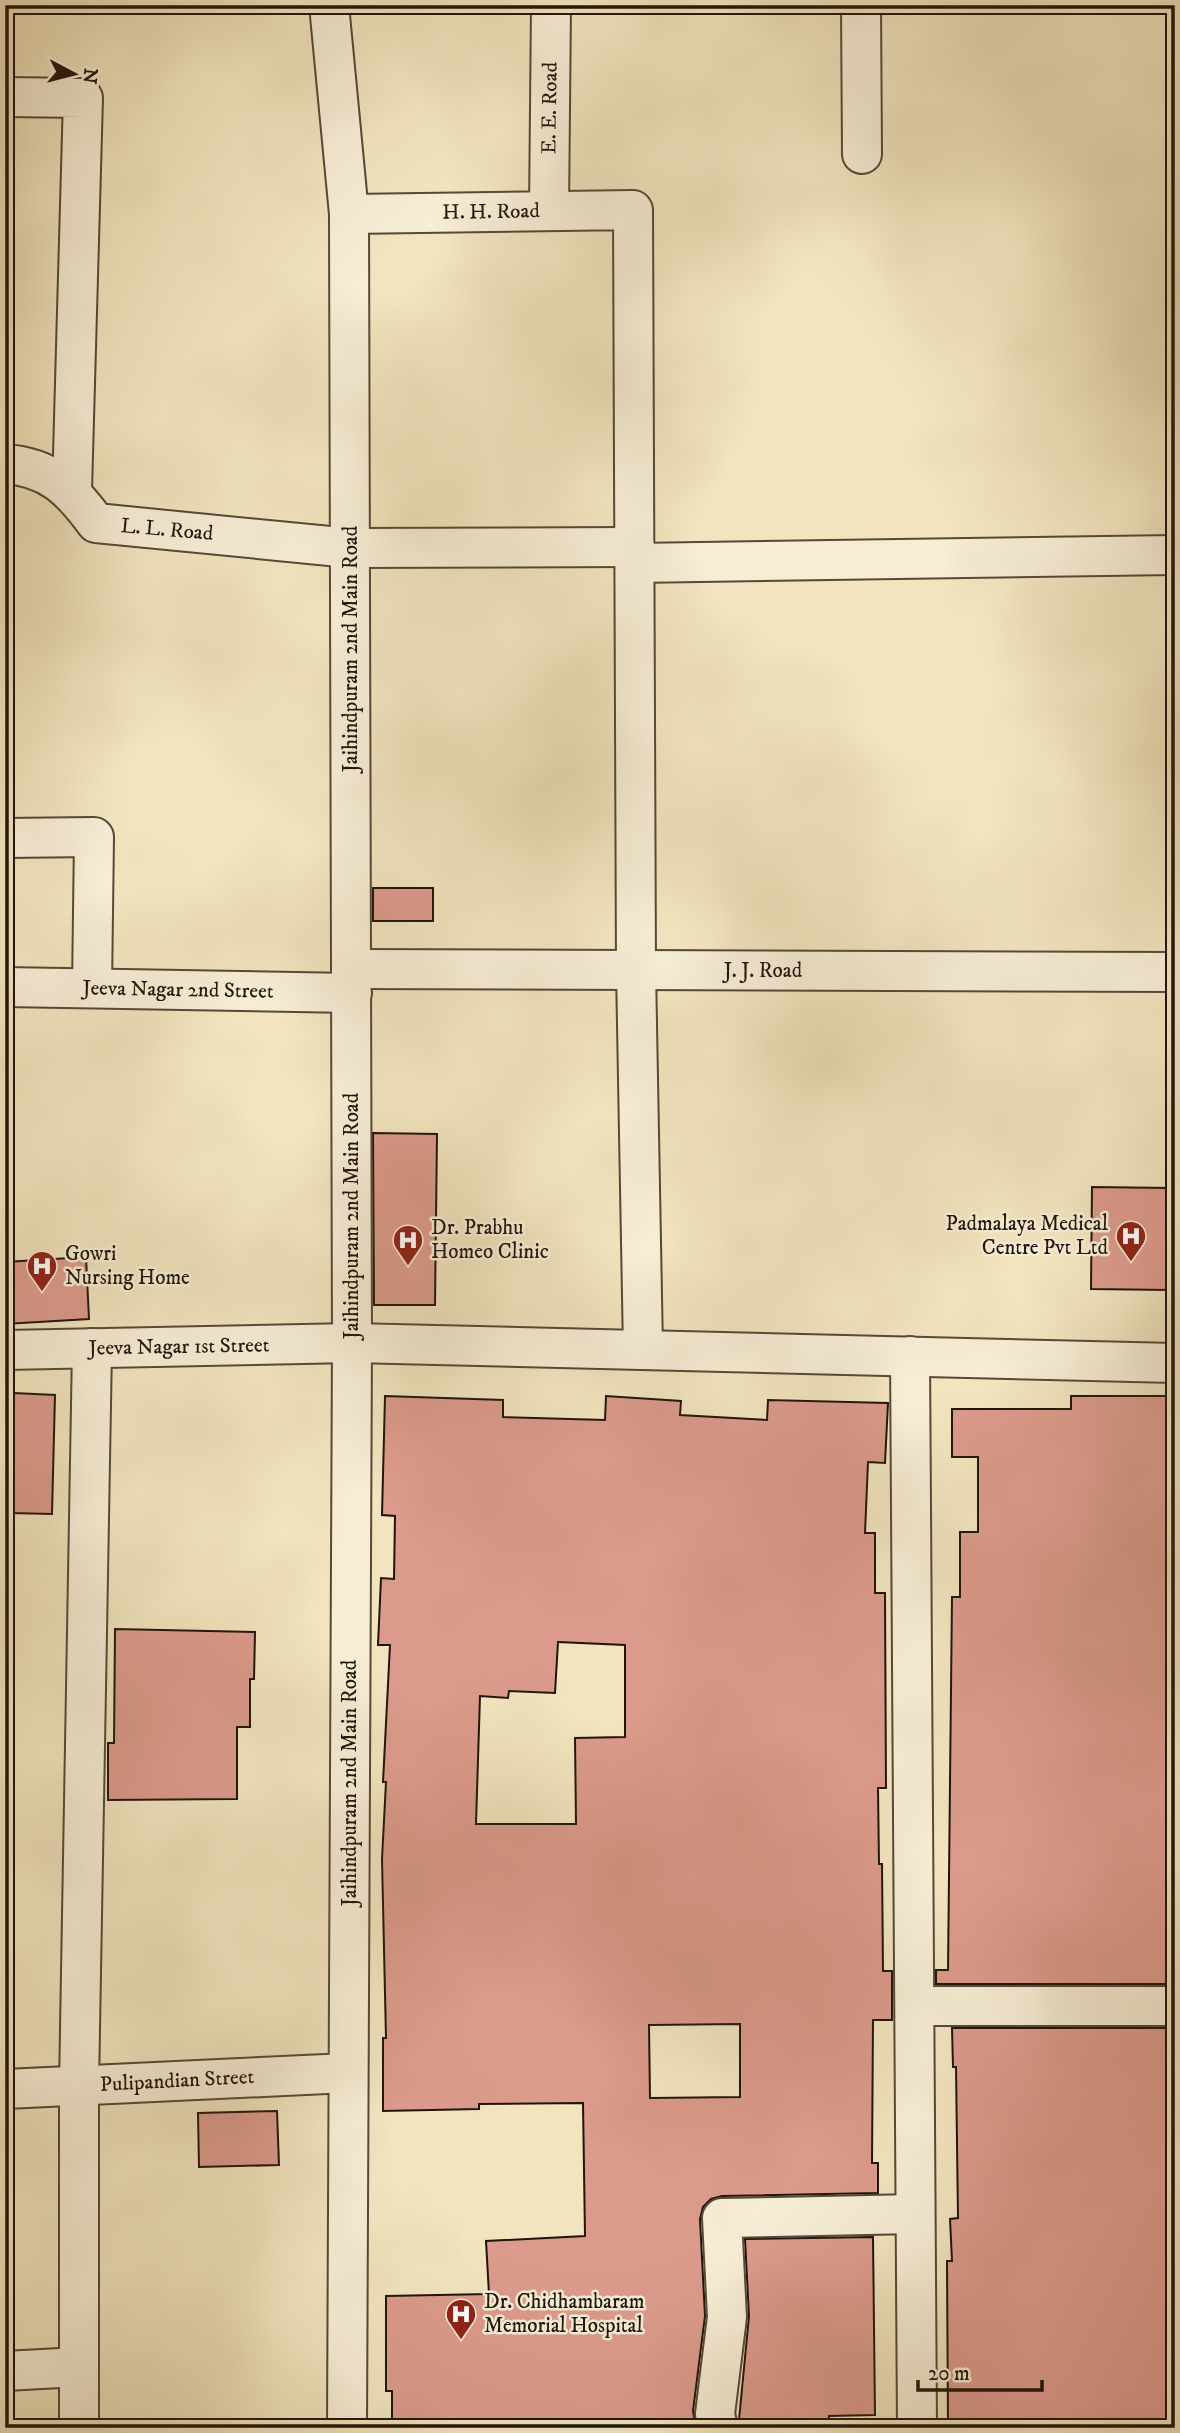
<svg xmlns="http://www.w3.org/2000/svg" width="1180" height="2433" font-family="'IM FELL DW Pica',serif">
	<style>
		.building { fill: #db9a8b; stroke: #21150a; stroke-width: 2; fill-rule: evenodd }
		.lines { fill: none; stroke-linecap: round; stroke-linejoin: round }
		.minor-casing { stroke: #554937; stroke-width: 42 }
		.tertiary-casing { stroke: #554937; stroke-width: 42 }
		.minor { stroke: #f6edd5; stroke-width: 38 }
		.tertiary { stroke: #f6edd5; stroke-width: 38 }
		.labels { text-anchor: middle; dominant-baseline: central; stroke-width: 5; stroke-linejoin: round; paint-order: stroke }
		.street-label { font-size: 21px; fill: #21150a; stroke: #f6edd5 }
		.poi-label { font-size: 21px; fill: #21150a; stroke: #f6edd5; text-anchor: start }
	</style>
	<rect width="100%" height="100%" fill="#f1e4be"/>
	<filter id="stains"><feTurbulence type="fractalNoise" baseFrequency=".00286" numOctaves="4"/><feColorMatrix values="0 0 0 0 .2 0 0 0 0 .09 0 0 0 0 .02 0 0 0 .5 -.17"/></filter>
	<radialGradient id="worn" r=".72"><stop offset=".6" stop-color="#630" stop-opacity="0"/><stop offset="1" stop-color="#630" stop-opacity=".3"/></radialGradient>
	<g class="building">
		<rect x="373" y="888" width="60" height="33"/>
		<polygon points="373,1133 437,1134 435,1305 374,1305"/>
		<polygon points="1092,1187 1171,1188 1169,1290 1091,1289"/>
		<polygon points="86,1257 89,1319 5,1324 5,1262"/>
		<polygon points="14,1393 55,1395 52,1514 10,1513"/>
		<path d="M385,1396l118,4v17l102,3 1,-24 75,5 -1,14 87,5 1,-20 120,3 -3,60 -17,-1 -3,71h10v60h10l1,195h-8l1,76h3l1,107h9v49h-19l-1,143h6v30l-156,3 -11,3 -8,8 -3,12 5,97 -12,95 3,17h-304v-37h-6v-95l103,-2 -3,-53 99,-5 -2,-133 -104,1v5l-96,2v-73h3l-4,-179 4,-77h-3l7,-137h-12l3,-67 13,1 1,-63 -13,-1zM558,1642l67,3v92l-50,1 1,86h-100l4,-128 28,2 1,-7 46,2zM740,2024v73l-90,1 -1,-73z"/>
		<polygon points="1071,1396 1175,1396 1175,1929 1168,1929 1167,1984 936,1984 936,1970 948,1970 952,1597 960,1597 960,1532 978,1532 978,1457 952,1457 952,1409 1071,1409"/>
		<polygon points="115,1629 255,1632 254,1679 250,1679 250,1727 237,1727 237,1799 108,1800 108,1743 114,1743"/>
		<polygon points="952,2028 1175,2028 1175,2428 948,2428 947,2261 952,2261 950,2219 958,2218 956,2067 953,2067"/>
		<polygon points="277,2111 279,2165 199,2167 198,2113"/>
		<polygon points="873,2237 875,2415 829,2416 829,2421 739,2420 749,2316 745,2239"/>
	</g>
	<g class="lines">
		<g class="minor-casing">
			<g id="minor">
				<polyline points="861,5 862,154"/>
				<polyline points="5,97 83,98 72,490"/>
				<polyline points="549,211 551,5"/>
				<polyline points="349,214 633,210 636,970 643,1350"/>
				<path d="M5,464c45,3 66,25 91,59l254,25 285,-1"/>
				<polyline points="635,563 1175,555"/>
				<polyline points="5,838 94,837 92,988"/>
				<polyline points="351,969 1175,972"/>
				<polyline points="5,987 352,993"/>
				<polyline points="5,1350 352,1343"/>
				<polyline points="910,1356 917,2428"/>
				<polyline points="915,2006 1175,2006"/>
				<polyline points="5,2089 348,2073"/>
				<polyline points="5,2371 79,2367"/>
				<polyline points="79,2428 79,2086 92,1348"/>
				<polyline points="718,2428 715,2414 727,2317 722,2218 915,2214"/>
			</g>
		</g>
		<g class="tertiary-casing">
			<g id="tertiary">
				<polyline points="329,5 349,214 352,1343 347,2428"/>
				<polyline points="352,1343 1175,1363"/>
			</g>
		</g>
		<use href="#minor" class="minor"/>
		<use href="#tertiary" class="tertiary"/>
	</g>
	<defs>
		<g id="hospital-pin" transform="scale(1.575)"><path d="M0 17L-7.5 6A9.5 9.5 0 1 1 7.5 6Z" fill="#8f2418" stroke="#f6edd5"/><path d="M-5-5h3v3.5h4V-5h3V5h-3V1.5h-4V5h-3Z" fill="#fff"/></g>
	</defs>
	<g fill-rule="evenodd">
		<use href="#hospital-pin" x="1131" y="1236"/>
		<use href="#hospital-pin" x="408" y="1240"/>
		<use href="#hospital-pin" x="42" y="1266"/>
		<use href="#hospital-pin" x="461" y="2314"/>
	</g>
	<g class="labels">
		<g class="street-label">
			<text transform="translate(550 108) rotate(-89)">E. E. Road</text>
			<text transform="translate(491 212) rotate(-1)">H. H. Road</text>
			<text transform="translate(167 530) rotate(5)">L. L. Road</text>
			<text transform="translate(351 649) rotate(-90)">Jaihindpuram 2nd Main Road</text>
			<text x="763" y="971">J. J. Road</text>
			<text transform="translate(178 990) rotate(1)">Jeeva Nagar 2nd Street</text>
			<text transform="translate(352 1216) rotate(-90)">Jaihindpuram 2nd Main Road</text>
			<text transform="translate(179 1347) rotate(-1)">Jeeva Nagar 1st Street</text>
			<text transform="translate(350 1783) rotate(-90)">Jaihindpuram 2nd Main Road</text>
			<text transform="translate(177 2081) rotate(-3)">Pulipandian Street</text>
		</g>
		<g class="poi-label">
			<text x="1108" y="1224" text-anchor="end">Padmalaya Medical<tspan x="1108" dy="24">Centre Pvt Ltd</tspan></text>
			<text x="431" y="1228">Dr. Prabhu<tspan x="431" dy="24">Homeo Clinic</tspan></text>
			<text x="65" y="1254">Gowri<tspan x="65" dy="24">Nursing Home</tspan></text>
			<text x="484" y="2302">Dr. Chidhambaram<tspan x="484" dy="24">Memorial Hospital</tspan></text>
		</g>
	</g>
	<rect width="1180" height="2433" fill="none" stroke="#f1e4be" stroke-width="28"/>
	<rect x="7" y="7" width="1166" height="2419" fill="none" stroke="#21150a" stroke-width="3.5"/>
	<rect x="14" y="14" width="1152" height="2405" fill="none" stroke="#21150a" stroke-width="2"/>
	<g transform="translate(74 74) rotate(97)" stroke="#f6edd5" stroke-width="5" paint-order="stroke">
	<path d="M0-5L12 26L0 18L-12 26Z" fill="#21150a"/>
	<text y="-10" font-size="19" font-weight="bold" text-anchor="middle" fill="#21150a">N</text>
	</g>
	<path d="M918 2380v10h124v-10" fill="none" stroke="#21150a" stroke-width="3.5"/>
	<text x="928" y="2380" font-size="21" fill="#21150a" stroke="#f6edd5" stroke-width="5" paint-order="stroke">20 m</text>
	<rect width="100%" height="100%" filter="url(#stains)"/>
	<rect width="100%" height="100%" fill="url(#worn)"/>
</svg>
